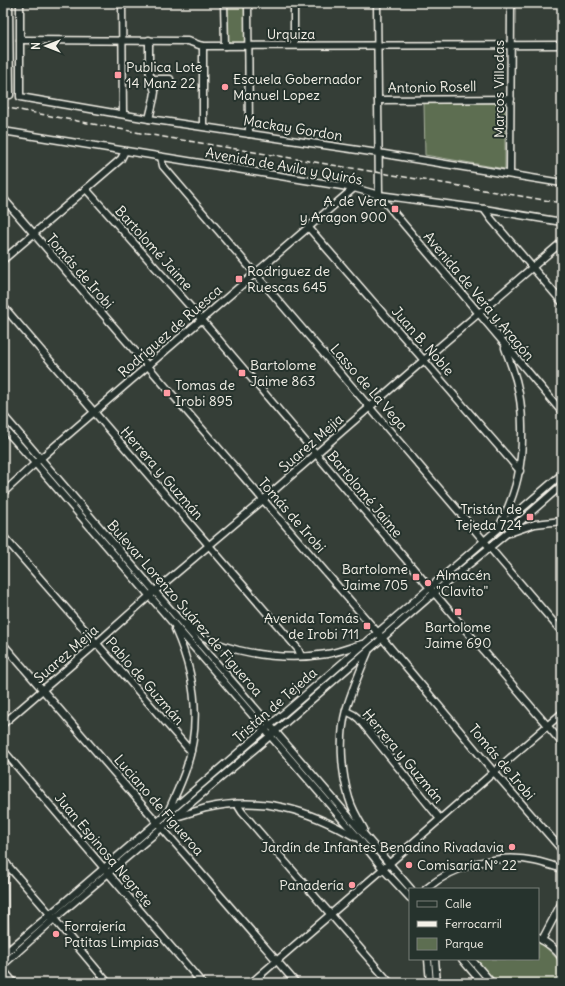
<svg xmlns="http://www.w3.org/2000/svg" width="565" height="986" font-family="Delius,sans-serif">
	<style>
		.green { fill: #5d6e51; stroke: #a8b09c }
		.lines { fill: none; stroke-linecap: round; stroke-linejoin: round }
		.minor-casing { stroke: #f4f1e8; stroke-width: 9 }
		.minor { stroke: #26332d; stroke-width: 6 }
		.rail { stroke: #f4f1e8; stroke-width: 1.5; stroke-dasharray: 6 3; stroke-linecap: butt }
		.poi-dot { fill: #ff9aa2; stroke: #26332d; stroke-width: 1.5 }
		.labels { text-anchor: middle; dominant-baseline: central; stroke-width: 4; stroke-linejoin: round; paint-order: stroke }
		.street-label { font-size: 14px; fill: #f4f1e8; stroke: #26332d }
		.poi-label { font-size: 14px; fill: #f4f1e8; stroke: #26332d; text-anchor: start }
	</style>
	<rect width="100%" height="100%" fill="#353e37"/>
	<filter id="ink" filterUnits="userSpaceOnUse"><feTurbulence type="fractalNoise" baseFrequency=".025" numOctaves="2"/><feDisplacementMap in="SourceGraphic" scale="8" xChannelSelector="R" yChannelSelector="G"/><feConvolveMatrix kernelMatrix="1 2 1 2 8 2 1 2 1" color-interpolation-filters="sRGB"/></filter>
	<g filter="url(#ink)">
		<g class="green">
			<polygon points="227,3 245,3 246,41 243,44 228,44"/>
			<polygon points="424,103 505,103 505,169 425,155"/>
			<path d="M538,942c9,5 22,18 24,27 1,5 0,10 0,14h-65l-21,-24h62z"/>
		</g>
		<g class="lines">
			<g class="minor-casing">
				<g id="minor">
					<polyline points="20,3 20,97 149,119 378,153 562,183"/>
					<polyline points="122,3 123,114"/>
					<polyline points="224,3 225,46"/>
					<polyline points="248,3 249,134"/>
					<polyline points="294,3 294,45"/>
					<polyline points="377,3 379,195"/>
					<path d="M20,40l167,1c6,1 10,4 16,5l359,-1"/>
					<polyline points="151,79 170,79"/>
					<polyline points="3,94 10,95 9,3"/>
					<polyline points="378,100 511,99"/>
					<polyline points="149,119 154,98 155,92 151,79 149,69 149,40"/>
					<polyline points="203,126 203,46"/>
					<polyline points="3,131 354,188 379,195 484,209 562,222"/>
					<polyline points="161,157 163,166 562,632"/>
					<polyline points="510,174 511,3"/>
					<polyline points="86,189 202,320 562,743"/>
					<polyline points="379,195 562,412"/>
					<polyline points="3,198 378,633 494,772 562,850"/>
					<polyline points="484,209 492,220 562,302"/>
					<polyline points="309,228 520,471"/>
					<polyline points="3,260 121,159 125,151"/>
					<polyline points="3,306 298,649 301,656"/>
					<polyline points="3,415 411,889"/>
					<polyline points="3,427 35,463 361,841 383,869 410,898"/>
					<polyline points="3,493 41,458 354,188"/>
					<path d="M500,525c17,-34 23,-61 22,-99 0,-15 -2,-31 -6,-46 -3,-10 -7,-21 -11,-32"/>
					<polyline points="509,533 535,524 562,521"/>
					<polyline points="3,536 187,747 191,751"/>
					<path d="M186,624c6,4 12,9 18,13 10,6 23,10 34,13 29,7 59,9 89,4 12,-2 24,-7 35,-10"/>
					<polyline points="3,644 296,983"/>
					<polyline points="346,711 354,715 359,719 440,819"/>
					<polyline points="3,724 97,643 155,591 263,500 424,360 562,242"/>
					<polyline points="3,750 202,983"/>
					<polyline points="237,804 242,812 390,983"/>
					<path d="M168,812c6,-14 13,-28 18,-43 16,-48 9,-95 -11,-140"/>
					<path d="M176,817c10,-3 20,-6 30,-9 56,-12 101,1 149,29"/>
					<path d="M364,829c-6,-10 -12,-20 -15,-31 -8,-26 -10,-62 -3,-88 6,-20 14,-39 22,-58"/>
					<polyline points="3,860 50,914 108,983"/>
					<path d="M426,889c28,-24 73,-36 109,-28 10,2 18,5 27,8"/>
					<path d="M538,938c10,5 18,11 24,20"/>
					<polyline points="542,940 562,902"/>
					<polyline points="5,953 4,879 7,864"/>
					<polyline points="3,955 562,474"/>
					<polyline points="428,959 430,983"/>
					<polyline points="435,959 437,983"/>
					<polyline points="462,959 482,983"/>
					<polyline points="471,959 492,983"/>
					<polyline points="3,965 54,919 270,736 434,593 506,534 562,485"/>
					<polyline points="3,970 14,983"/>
					<polyline points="251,983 383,869 494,772 562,713"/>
				</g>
			</g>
			<use href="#minor" class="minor"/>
			<polyline class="rail" points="3,107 146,134 562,203"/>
		</g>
	</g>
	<g class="poi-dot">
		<rect x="114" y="71" width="8" height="8" rx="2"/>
		<circle cx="225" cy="87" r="4"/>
		<rect x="391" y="205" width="8" height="8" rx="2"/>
		<rect x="235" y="275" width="8" height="8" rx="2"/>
		<rect x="238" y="369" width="8" height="8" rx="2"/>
		<rect x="163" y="389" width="8" height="8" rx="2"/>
		<rect x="526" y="513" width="8" height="8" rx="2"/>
		<rect x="412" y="573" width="8" height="8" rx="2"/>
		<circle cx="428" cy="583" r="4"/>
		<rect x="454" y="608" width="8" height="8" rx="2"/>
		<rect x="363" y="622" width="8" height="8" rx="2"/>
		<circle cx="512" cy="847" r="4"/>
		<circle cx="409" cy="865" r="4"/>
		<circle cx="352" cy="885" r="4"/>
		<circle cx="56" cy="934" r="4"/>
	</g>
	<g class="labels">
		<g class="street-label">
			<text x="291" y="34">Urquiza</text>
			<text transform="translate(432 87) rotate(-1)">Antonio Rosell</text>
			<text transform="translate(499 89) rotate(-90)">Marcos Villodas</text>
			<text transform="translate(293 128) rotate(9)">Mackay Gordon</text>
			<text transform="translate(284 166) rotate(10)">Avenida de Avila y Quirós</text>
			<text transform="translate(154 248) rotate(48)">Bartolomé Jaime</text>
			<text transform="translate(80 271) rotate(49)">Tomás de Irobi</text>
			<text transform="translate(479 296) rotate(50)">Avenida de Vera y Aragón</text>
			<text transform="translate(170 331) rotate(-41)">Rodríguez de Ruesca</text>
			<text transform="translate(423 341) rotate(49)">Juan B. Noble</text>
			<text transform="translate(369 387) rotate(49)">Lasso de La Vega</text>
			<text transform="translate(311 443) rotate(-41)">Suarez Mejia</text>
			<text transform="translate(162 473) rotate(49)">Herrera y Guzmán</text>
			<text transform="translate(365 494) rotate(50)">Bartolomé Jaime</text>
			<text transform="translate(292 515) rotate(49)">Tomás de Irobi</text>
			<text transform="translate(185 608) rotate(49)">Bulevar Lorenzo Suárez de Figueroa</text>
			<text transform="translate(66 654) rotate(-41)">Suarez Mejia</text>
			<text transform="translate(145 681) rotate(49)">Pablo de Guzmán</text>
			<text transform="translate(275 705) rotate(-41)">Tristán de Tejeda</text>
			<text transform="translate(403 756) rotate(50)">Herrera y Guzmán</text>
			<text transform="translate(502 762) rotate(50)">Tomás de Irobi</text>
			<text transform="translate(159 805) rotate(49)">Luciano de Figueroa</text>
			<text transform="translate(104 850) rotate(50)">Juan Espinosa Negrete</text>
		</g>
		<g class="poi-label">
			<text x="126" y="67">Publica Lote<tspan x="126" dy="16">14 Manz 22</tspan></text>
			<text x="233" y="79">Escuela Gobernador<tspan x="233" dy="16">Manuel Lopez</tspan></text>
			<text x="387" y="201" text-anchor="end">A. de Vera<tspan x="387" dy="16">y Aragon 900</tspan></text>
			<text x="247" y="271">Rodriguez de<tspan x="247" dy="16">Ruescas 645</tspan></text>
			<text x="250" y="365">Bartolome<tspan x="250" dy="16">Jaime 863</tspan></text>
			<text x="175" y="385">Tomas de<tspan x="175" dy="16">Irobi 895</tspan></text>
			<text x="522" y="509" text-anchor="end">Tristán de<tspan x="522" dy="16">Tejeda 724</tspan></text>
			<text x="408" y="569" text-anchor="end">Bartolome<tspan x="408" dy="16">Jaime 705</tspan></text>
			<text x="436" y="575">Almacén<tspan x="436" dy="16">"Clavito"</tspan></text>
			<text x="359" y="618" text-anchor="end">Avenida Tomás<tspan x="359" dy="16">de Irobi 711</tspan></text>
			<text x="458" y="627" text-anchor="middle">Bartolome<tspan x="458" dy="16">Jaime 690</tspan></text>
			<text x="504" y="847" text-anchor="end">Jardín de Infantes Benadino Rivadavia</text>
			<text x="417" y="865">Comisaría N° 22</text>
			<text x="344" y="885" text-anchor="end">Panadería</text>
			<text x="64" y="926">Forrajería<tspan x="64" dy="16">Patitas Limpias</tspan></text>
		</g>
	</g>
	<rect width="565" height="986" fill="none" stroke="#26332d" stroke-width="16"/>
	<rect x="8" y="8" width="549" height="970" fill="none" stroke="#f4f1e8" stroke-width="1.5" filter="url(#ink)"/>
	<rect x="409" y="888" width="130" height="72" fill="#26332d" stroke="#787f78"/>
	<rect x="417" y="901" width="20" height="6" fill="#26332d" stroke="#787f78"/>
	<text x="445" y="908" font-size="12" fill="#f4f1e8">Calle</text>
	<rect x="417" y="921" width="20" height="6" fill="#f4f1e8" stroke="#787f78"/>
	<text x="445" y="928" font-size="12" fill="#f4f1e8">Ferrocarril</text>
	<rect x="417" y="938" width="20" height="12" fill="#5d6e51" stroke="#787f78"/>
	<text x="445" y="948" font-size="12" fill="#f4f1e8">Parque</text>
	<g transform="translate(46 46) rotate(270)" stroke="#26332d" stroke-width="3" paint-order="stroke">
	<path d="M0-3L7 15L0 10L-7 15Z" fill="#f4f1e8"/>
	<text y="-6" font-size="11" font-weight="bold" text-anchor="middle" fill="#f4f1e8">N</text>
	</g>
</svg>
